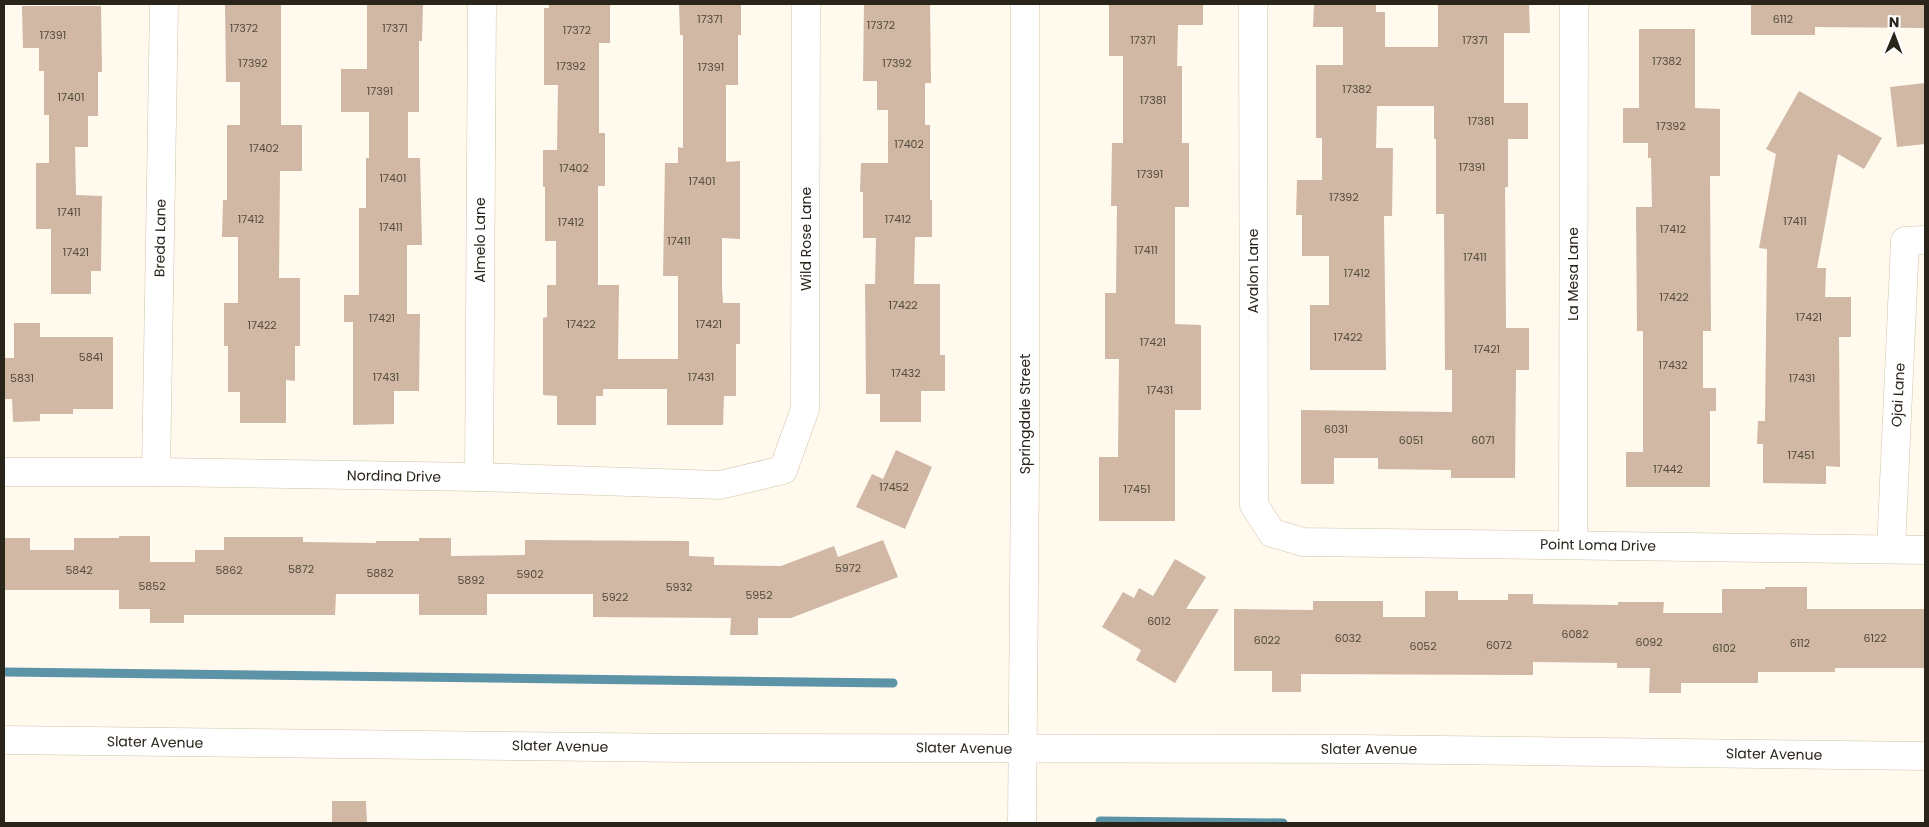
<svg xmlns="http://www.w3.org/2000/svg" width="1929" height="827" font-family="Poppins,sans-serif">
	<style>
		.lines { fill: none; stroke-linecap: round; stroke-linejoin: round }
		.stream { stroke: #5c93a7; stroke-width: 9 }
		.building { fill: #d0b8a4 }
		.street-casing { stroke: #d2c4aa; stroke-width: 29 }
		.secondary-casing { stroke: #d2c4aa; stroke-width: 29 }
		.street { stroke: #fff; stroke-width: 28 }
		.secondary { stroke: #fff; stroke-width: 28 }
		.labels { text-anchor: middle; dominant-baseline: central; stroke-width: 4; stroke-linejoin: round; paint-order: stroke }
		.number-label { font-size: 11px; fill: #544a3d }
		.street-label { font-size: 14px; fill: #2a251b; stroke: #fff }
	</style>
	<rect width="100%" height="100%" fill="#fff9ee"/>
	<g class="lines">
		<g class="stream">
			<polyline points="4,672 893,683"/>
			<polyline points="1100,821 1283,823"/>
		</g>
	</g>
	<g class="building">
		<polygon points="225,4 281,4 281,125 302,125 302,171 280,171 279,278 300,278 300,346 295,346 295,381 286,380 286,423 240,423 240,392 228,392 228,346 224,346 224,303 238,303 238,237 222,237 223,200 227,200 227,125 240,125 240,82 226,82"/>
		<polygon points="367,4 423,4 422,41 419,41 419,112 408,112 408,158 420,158 422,245 407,245 407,314 420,314 419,391 394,391 394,424 353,425 353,322 344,322 344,295 359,295 359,208 366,208 366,158 369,158 369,112 341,112 341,69 367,69"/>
		<polygon points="549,4 610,4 610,43 599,43 599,133 605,133 605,186 598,186 598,285 619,285 618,359 678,359 678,276 663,276 665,163 678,163 678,147 683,148 683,35 680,35 679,4 741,4 741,35 738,35 738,85 726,85 726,162 740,161 740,239 722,238 722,288 723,303 740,303 740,344 736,344 736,396 724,396 723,425 667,425 667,389 603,389 603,396 596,396 596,425 557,425 557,396 543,395 543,318 547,317 547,285 556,285 556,241 545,241 545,187 543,187 543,150 557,150 558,85 544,85 544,8 549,8"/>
		<polygon points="864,4 930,4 931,83 925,83 925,125 930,125 930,200 932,200 932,237 915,237 914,284 940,284 940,355 945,355 945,391 921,391 921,422 880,422 880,394 866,394 865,284 875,284 876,238 863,238 863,192 860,192 861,163 888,163 888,110 877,110 877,81 863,81"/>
		<polygon points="1109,4 1203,4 1203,25 1178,25 1177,66 1182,66 1182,143 1189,143 1189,207 1175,207 1175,324 1201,325 1201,410 1175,410 1175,521 1099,521 1099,457 1118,457 1119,359 1105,359 1105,293 1116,293 1117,206 1111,206 1112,143 1123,143 1123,56 1109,56"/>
		<polygon points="1314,4 1376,4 1376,12 1385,12 1385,47 1438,47 1438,4 1529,4 1530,33 1504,33 1504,103 1528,103 1528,139 1508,139 1508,187 1505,187 1506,328 1529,328 1529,370 1516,370 1515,478 1451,478 1451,470 1378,469 1378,458 1334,458 1334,484 1301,484 1301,410 1452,412 1452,370 1445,370 1444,214 1436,214 1436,139 1434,139 1434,106 1377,106 1376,148 1393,148 1392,216 1384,216 1386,370 1310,370 1310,305 1329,305 1329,256 1302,256 1302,215 1296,215 1297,180 1322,180 1322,138 1316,138 1316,65 1343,65 1343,27 1313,27"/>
		<polygon points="1751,4 1925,4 1925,28 1815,27 1815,35 1751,35"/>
		<polygon points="22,6 101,6 102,72 98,72 98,116 88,116 88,147 75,147 76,195 102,196 101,271 91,271 91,294 51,294 51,229 36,229 36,163 49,163 49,115 44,115 44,71 39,71 39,48 23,48"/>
		<polygon points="1639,29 1695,29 1695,108 1720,109 1720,176 1710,176 1711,331 1703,331 1703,388 1716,388 1716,411 1710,411 1710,487 1626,487 1626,452 1643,452 1643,331 1637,331 1636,207 1652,207 1651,158 1648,158 1648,143 1623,143 1623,108 1639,108"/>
		<polygon points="1925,83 1925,144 1897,147 1890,87"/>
		<polygon points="1799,91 1882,138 1864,169 1838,154 1817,268 1826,268 1825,297 1851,297 1851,337 1839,337 1840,467 1826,466 1826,484 1763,483 1763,444 1757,444 1758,421 1765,421 1767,249 1759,248 1776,154 1766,149"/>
		<polygon points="14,323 40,323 40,337 113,337 113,409 73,409 73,414 40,414 40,421 13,422 12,399 4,399 4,358 14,358"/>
		<polygon points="896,450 932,467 905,529 856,507 872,474 883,479"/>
		<polygon points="119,536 150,536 150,562 195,562 195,550 224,550 224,537 303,537 303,542 376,543 376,541 419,541 419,538 451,538 451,556 525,555 525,540 689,541 689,556 714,557 714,565 781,566 834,546 838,557 883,540 898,577 791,618 758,618 758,635 730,635 731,618 593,617 593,594 487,594 487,615 419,615 419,594 336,594 335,615 184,615 184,623 150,623 150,609 119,609 119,590 4,590 4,538 30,538 30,550 74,550 74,538 119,538"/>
		<polygon points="1175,559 1206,577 1186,609 1219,609 1175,683 1136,660 1141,650 1102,627 1123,592 1134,598 1139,588 1153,596"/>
		<polygon points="1765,587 1807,587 1807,609 1925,609 1925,668 1835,668 1835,672 1758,672 1758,683 1681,683 1681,693 1649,693 1650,668 1617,668 1617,663 1533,662 1533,675 1301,674 1301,692 1272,692 1272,671 1234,671 1234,609 1313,610 1313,601 1383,601 1383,617 1425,617 1425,591 1458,591 1458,600 1508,600 1508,594 1533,594 1533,604 1618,605 1618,602 1664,602 1663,613 1722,613 1722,589 1765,589"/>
		<polygon points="332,801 366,801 367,823 332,823"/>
	</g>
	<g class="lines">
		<g class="street-casing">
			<g id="street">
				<polyline points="1253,4 1254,505 1272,533 1303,542 1925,550"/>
				<polyline points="4,472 156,472 479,477 720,485 783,470 805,409 806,4"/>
				<polyline points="156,472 164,4"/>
				<polyline points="479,477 482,4"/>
				<polyline points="1573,545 1574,4"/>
				<polyline points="1891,549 1905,241 1925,240"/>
			</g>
		</g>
		<g class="secondary-casing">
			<g id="secondary">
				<polyline points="4,740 686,748 1358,749 1925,756"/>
				<polyline points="1022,823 1025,467 1025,4"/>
			</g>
		</g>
		<use href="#street" class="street"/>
		<use href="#secondary" class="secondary"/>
	</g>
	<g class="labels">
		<g class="number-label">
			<text x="710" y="19">17371</text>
			<text x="1783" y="19">6112</text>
			<text x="881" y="25">17372</text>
			<text x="244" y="28">17372</text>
			<text x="395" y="28">17371</text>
			<text x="577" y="30">17372</text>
			<text x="53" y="35">17391</text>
			<text x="1143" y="40">17371</text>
			<text x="1475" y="40">17371</text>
			<text x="1667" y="61">17382</text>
			<text x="253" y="63">17392</text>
			<text x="897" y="63">17392</text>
			<text x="571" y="66">17392</text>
			<text x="711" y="67">17391</text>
			<text x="1357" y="89">17382</text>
			<text x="380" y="91">17391</text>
			<text x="71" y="97">17401</text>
			<text x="1153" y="100">17381</text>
			<text x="1481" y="121">17381</text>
			<text x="1671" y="126">17392</text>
			<text x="909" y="144">17402</text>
			<text x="264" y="148">17402</text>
			<text x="1472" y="167">17391</text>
			<text x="574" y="168">17402</text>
			<text x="1150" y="174">17391</text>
			<text x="393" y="178">17401</text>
			<text x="702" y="181">17401</text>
			<text x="1344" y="197">17392</text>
			<text x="69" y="212">17411</text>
			<text x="251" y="219">17412</text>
			<text x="898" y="219">17412</text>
			<text x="1795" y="221">17411</text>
			<text x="571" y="222">17412</text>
			<text x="391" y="227">17411</text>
			<text x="1673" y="229">17412</text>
			<text x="679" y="241">17411</text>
			<text x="1146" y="250">17411</text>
			<text x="76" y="252">17421</text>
			<text x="1475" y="257">17411</text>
			<text x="1357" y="273">17412</text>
			<text x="1674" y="297">17422</text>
			<text x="903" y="305">17422</text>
			<text x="1809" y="317">17421</text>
			<text x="382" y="318">17421</text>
			<text x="581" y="324">17422</text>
			<text x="709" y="324">17421</text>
			<text x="262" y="325">17422</text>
			<text x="1348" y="337">17422</text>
			<text x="1153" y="342">17421</text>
			<text x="1487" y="349">17421</text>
			<text x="91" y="357">5841</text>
			<text x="1673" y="365">17432</text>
			<text x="906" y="373">17432</text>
			<text x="386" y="377">17431</text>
			<text x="701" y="377">17431</text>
			<text x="22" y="378">5831</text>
			<text x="1802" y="378">17431</text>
			<text x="1160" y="390">17431</text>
			<text x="1336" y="429">6031</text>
			<text x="1411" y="440">6051</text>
			<text x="1483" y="440">6071</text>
			<text x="1801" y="455">17451</text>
			<text x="1668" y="469">17442</text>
			<text x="894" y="487">17452</text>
			<text x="1137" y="489">17451</text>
			<text x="848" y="568">5972</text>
			<text x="301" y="569">5872</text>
			<text x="79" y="570">5842</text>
			<text x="229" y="570">5862</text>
			<text x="380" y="573">5882</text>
			<text x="530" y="574">5902</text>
			<text x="471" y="580">5892</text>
			<text x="152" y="586">5852</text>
			<text x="679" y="587">5932</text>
			<text x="759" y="595">5952</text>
			<text x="615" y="597">5922</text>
			<text x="1159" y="621">6012</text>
			<text x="1575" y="634">6082</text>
			<text x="1348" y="638">6032</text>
			<text x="1875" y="638">6122</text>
			<text x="1267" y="640">6022</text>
			<text x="1649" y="642">6092</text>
			<text x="1800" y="643">6112</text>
			<text x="1499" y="645">6072</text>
			<text x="1423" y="646">6052</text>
			<text x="1724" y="648">6102</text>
		</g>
		<g class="street-label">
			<text transform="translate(160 238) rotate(-89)">Breda Lane</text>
			<text transform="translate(806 239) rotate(-90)">Wild Rose Lane</text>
			<text transform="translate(480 240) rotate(-90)">Almelo Lane</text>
			<text transform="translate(1253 271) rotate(-90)">Avalon Lane</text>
			<text transform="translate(1573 274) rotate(-90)">La Mesa Lane</text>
			<text transform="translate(1898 395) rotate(-87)">Ojai Lane</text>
			<text transform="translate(1025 414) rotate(-90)">Springdale Street</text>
			<text transform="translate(394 476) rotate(1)">Nordina Drive</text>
			<text transform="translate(1598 545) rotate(1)">Point Loma Drive</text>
			<text transform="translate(155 742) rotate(1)">Slater Avenue</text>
			<text transform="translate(560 746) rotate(1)">Slater Avenue</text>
			<text transform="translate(964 748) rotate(1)">Slater Avenue</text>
			<text x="1369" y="749">Slater Avenue</text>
			<text transform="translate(1774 754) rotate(1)">Slater Avenue</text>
		</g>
	</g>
	<rect width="1929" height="827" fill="none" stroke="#2a251b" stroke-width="10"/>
	<g transform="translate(1894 35) rotate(1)" stroke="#ffffff" stroke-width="4" paint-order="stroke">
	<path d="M0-4L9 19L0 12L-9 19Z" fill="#2a251b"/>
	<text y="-8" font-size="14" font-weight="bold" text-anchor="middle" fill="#2a251b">N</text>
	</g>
</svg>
